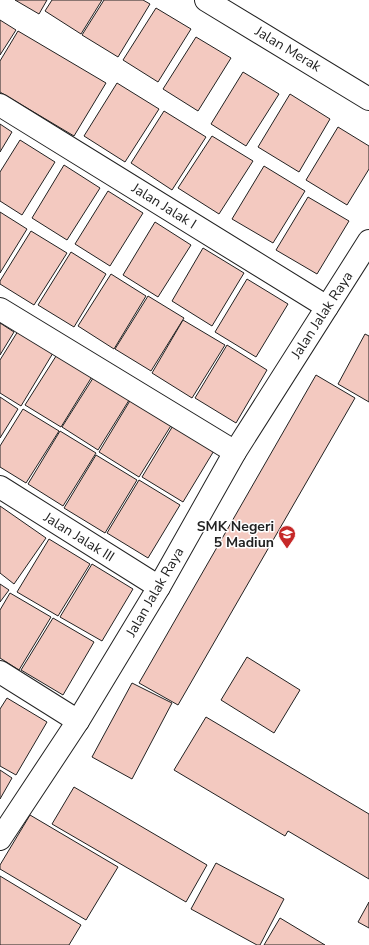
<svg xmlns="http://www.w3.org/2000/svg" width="369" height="945" font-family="'Nunito Sans',sans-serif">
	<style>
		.building { fill: #f3c9c0; stroke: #222 }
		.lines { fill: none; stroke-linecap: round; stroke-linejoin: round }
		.minor-casing { stroke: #222; stroke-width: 24 }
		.minor { stroke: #fff; stroke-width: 22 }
		.labels { text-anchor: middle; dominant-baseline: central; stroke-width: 3; stroke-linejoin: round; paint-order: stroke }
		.street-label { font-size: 14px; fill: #222; stroke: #fff }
		.poi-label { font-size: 14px; font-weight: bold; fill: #222; stroke: #fff; text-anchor: end }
	</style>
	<rect width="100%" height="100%" fill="#fff"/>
	<g class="building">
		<polygon points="15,0 47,0 39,14"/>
		<polygon points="52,0 102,0 81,34 45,11"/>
		<polygon points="104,0 143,0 150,4 118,57 82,35"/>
		<polygon points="156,8 191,29 158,82 123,60"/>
		<polygon points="0,20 16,30 0,55"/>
		<polygon points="18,31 106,83 74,136 0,92 0,61"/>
		<polygon points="196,37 231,58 198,111 163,89"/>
		<polygon points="243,72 279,94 246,146 211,124"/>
		<polygon points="117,83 159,109 125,162 84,136"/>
		<polygon points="290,94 330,119 299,172 258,147"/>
		<polygon points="164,111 206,137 172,190 131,163"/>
		<polygon points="0,124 12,132 0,152"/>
		<polygon points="338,127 369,146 369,169 347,205 306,180"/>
		<polygon points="212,136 253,161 219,214 178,188"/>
		<polygon points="20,140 55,162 22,215 0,201 0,172"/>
		<polygon points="64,165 100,188 67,240 32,218"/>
		<polygon points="264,166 305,191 273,243 232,219"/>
		<polygon points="108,191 143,213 110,266 75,244"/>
		<polygon points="308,197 349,221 317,274 276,250"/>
		<polygon points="0,212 27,229 0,273"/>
		<polygon points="155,222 191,245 158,297 123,275"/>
		<polygon points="31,231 67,253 34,305 0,284 0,281"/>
		<polygon points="203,248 244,273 212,326 172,301"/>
		<polygon points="71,252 106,274 74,327 38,305"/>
		<polygon points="111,274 146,296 114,349 78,326"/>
		<polygon points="247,279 288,304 256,357 215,332"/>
		<polygon points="148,296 184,318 151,371 115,349"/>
		<polygon points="183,320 225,345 192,398 152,373"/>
		<polygon points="0,323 14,332 0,355"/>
		<polygon points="18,331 53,353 21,406 0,393 0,360"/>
		<polygon points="365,334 369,336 369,402 338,384"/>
		<polygon points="227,345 267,370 236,423 195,398"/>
		<polygon points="58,353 93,375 61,427 25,405"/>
		<polygon points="95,375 131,397 98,450 62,427"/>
		<polygon points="316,375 355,398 178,705 139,683"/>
		<polygon points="0,397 18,409 0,438"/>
		<polygon points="131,399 172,424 139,477 99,452"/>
		<polygon points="23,409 59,431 26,483 0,467 0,446"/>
		<polygon points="174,424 215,449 183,502 142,477"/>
		<polygon points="60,431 96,453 63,506 28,484"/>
		<polygon points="96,455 137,480 105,533 64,508"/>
		<polygon points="139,480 180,505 148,558 107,533"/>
		<polygon points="0,506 46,538 14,584 0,573"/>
		<polygon points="49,539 90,564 58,616 17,592"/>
		<polygon points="92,564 133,589 102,641 60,617"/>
		<polygon points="0,584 9,590 0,602"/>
		<polygon points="10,593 51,617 19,670 0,658 0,610"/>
		<polygon points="53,618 94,642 63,695 21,670"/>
		<polygon points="247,657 300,690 274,733 221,700"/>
		<polygon points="132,683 172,703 132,779 92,757"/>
		<polygon points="7,698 47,722 16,775 0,766 0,709"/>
		<polygon points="206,717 369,814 369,879 288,831 285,836 174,770"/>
		<polygon points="0,770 12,778 0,799"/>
		<polygon points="74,787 207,865 186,902 52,824"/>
		<polygon points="30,815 118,867 86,920 0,869 0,865"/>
		<polygon points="216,863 284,899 260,945 257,945 191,909"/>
		<polygon points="0,876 81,925 69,945 0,945"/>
		<polygon points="369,902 369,928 358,922"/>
		<polygon points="280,918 325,945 264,945"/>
	</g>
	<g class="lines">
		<g class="minor-casing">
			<g id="minor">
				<polyline points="206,0 369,99"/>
				<polyline points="0,105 327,307"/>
				<polyline points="0,309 235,452"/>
				<polyline points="0,487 159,587"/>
				<polyline points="0,672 78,721"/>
				<polyline points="0,839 78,721 159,587 235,452 369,241"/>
			</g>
		</g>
		<use href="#minor" class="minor"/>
	</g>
	<defs>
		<g id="school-pin" transform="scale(0.9)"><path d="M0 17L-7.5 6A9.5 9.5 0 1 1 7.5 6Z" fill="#c62828" stroke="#fff"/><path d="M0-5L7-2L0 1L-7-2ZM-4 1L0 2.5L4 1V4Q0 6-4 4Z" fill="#fff"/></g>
	</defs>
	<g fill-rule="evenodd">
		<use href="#school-pin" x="287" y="534"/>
	</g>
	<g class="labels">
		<g class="street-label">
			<text transform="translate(288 49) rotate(31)">Jalan Merak</text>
			<text transform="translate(164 206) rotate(32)">Jalan Jalak I</text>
			<text transform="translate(322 315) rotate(-57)">Jalan Jalak Raya</text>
			<text transform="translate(79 537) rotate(32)">Jalan Jalak III</text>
			<text transform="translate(155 592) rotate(-60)">Jalan Jalak Raya</text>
		</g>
		<g class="poi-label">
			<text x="274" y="526">SMK Negeri<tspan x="274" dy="16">5 Madiun</tspan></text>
		</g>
	</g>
</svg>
